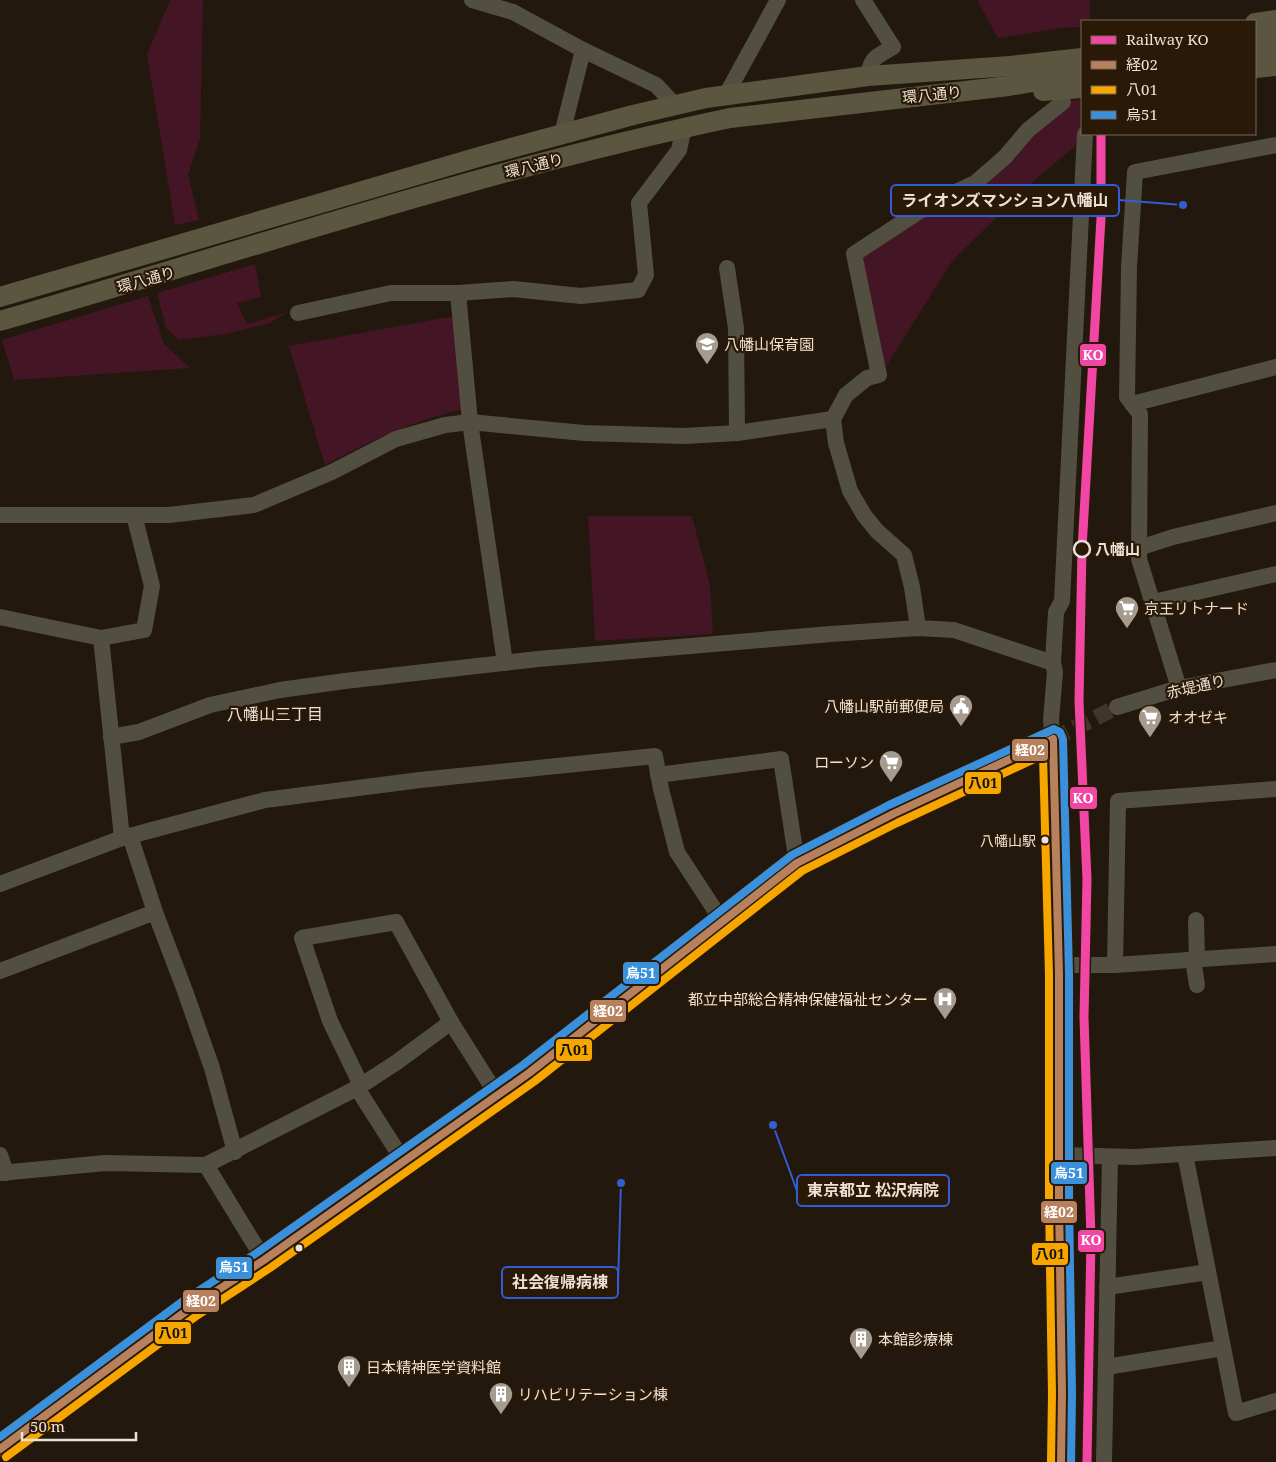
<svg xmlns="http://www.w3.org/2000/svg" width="1276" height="1462" font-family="'Noto Serif','Noto Sans JP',serif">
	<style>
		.green { fill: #441524 }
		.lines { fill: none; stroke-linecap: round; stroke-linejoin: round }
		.minor-tunnel { stroke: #40362c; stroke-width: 16; stroke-dasharray: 16 8; stroke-linecap: butt }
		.minor { stroke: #524f40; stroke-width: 16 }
		.major { stroke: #5b563f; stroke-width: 20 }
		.bus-1-casing { stroke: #2a1906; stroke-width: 11 }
		.bus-2-casing { stroke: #2a1906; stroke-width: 11 }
		.bus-3-casing { stroke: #2a1906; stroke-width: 11 }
		.bus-1 { stroke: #b6815c; stroke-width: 8 }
		.bus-2 { stroke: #f7a600; stroke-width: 8 }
		.bus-3 { stroke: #3a90db; stroke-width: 8 }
		.rail-1-casing { stroke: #2a1906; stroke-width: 12 }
		.rail-1 { stroke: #f246a5; stroke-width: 9 }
		.stop-dot { fill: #2a1906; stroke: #ede1d5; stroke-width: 2.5 }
		.bus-dot { fill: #ede1d5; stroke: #2a1906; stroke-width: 2 }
		.labels { text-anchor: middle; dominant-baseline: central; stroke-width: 4.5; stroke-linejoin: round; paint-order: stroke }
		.bus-label { font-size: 14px; fill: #ede1d5; stroke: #2a1906; text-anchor: end }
		.street-label { font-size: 15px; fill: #ede1d5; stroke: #2a1906 }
		.poi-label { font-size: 15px; fill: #ede1d5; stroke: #2a1906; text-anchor: start }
		.stop-label { font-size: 15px; font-weight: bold; fill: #ede1d5; stroke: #2a1906; text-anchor: start }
		.neighbourhood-label { font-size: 16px; fill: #ede1d5; stroke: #2a1906 }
		.leader { fill: none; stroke: #325dd8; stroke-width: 2 }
		.callout-dot { fill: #325dd8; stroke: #2a1906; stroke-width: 2 }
		.callout { fill: #2a1906; stroke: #325dd8; stroke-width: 2 }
		.callout-label { font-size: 16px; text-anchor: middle; font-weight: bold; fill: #ede1d5 }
		.line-badge { stroke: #2a1906; stroke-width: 2 }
		.badge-label { font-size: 14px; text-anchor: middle; font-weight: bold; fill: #fff }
		.pale-badge-label { font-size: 14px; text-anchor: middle; font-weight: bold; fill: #111 }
	</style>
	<rect width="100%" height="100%" fill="#22180e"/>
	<g class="green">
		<polygon points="170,0 203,0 200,139 188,175 199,220 175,225 147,55"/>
		<polygon points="977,0 1090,0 1090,21 1082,21 1082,27 1061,28 998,38"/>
		<polygon points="1080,100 1080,142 1034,181 952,261 887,365 877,368 854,254 975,183 1063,102"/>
		<polygon points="255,264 261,297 237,303 247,324 287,312 270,323 225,334 179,340 166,328 157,293"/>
		<polygon points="148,296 164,344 190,368 14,380 2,340"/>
		<path d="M454,316l10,93c-49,11 -95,32 -139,56l-36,-119z"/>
		<polygon points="588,516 692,516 710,585 713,634 595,641"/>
	</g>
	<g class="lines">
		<polyline class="minor-tunnel" points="1053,739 1117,707"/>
		<g class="minor">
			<polyline points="472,0 513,12 583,50 656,85 675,105"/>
			<path d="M863,0l30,47c-16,10 -22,9 -25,29"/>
			<polyline points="726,95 778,0"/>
			<polyline points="562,134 583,50"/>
			<polyline points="727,268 736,328 737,433"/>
			<polyline points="458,293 470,422 505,663"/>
			<polyline points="298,313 391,293 458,293 513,289 581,296 638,290 646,275 639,203 679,150 684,127"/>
			<polyline points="1132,404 1276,367"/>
			<polyline points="0,515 169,515 254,505 332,472 396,439 445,425 470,422 584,433 684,436 737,433 833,419"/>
			<polyline points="1139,548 1173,537 1276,513"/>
			<polyline points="1153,602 1276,574"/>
			<polyline points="0,617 101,638 144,630 152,586 134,515"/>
			<polyline points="918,628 912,587 904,555 877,531 864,515 850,491 836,443 833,419 846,395 867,378 879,375 854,254 932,203 975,183 1005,157 1028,130 1063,102"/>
			<polyline points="101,638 122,838"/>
			<polyline points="1179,688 1139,559 1140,414 1127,397 1129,267 1135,172 1276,145"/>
			<polyline points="1117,707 1179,688 1276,670"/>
			<polyline points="111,737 139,732 210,705 280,690 345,681 538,659 831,634 918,628 954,630 1053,663"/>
			<polyline points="658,775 781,759 797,863"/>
			<polyline points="130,836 155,912 185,991 212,1068 235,1152"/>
			<polyline points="0,884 122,838 265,800 420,780 655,756 661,789 677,852 722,921"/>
			<polyline points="1196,920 1197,959"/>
			<polyline points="1193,959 1197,985"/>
			<polyline points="1059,965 1115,965 1276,954"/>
			<polyline points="1115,965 1118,801 1276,789"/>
			<polyline points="0,971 155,912"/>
			<polyline points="361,1085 330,1021 302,938 396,922 451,1022 497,1095"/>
			<polyline points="357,1088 404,1162"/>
			<polyline points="1185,1154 1236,1413 1276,1401"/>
			<polyline points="0,1155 6,1173"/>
			<polyline points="1059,1155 1135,1157 1276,1148"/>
			<polyline points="206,1165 264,1260"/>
			<polyline points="0,1173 105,1163 206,1165 357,1088 397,1062 451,1022"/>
			<polyline points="1107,1287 1208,1272"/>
			<polyline points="1106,1367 1223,1348"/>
			<polyline points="0,1449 189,1309 264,1260 529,1073 797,863 893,814 1053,739"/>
			<polyline points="1061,1462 1062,1394 1059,1201 1059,974 1054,753 1051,720 1055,672 1053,663 1056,612 1062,601 1085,134"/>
			<polyline points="1104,1462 1110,1157"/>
		</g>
		<g class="major">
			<polyline points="1255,23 1276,20"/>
			<polyline points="1255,38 1276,36"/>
			<polyline points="1255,53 1276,51"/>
			<polyline points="1255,68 1276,66"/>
			<polyline points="1043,91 1082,88"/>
			<polyline points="0,297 482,156 633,115 706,98 868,76 1010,66 1082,58"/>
			<path d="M0,321c243,-70 482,-151 730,-203l279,-32 73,-13"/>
		</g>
		<g class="bus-1-casing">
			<polyline id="bus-1" points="0,1449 189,1309 264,1260 529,1073 797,863 893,814 1053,739 1059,974 1059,1201 1062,1394 1061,1462"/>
		</g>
		<g class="bus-2-casing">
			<polyline id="bus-2" points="6,1457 195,1317 270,1268 535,1081 802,871 897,823 1043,755 1049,974 1049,1201 1052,1394 1051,1462"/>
		</g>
		<g class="bus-3-casing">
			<polyline id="bus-3" points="0,1437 183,1301 258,1252 523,1065 792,855 889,805 1054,729 1060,732 1063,739 1069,974 1069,1201 1072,1394 1071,1462"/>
		</g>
		<use href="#bus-1" class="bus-1"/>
		<use href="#bus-2" class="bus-2"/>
		<use href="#bus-3" class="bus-3"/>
		<g class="rail-1-casing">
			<polyline id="rail-1" points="1087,1462 1091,1238 1084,1017 1087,879 1079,701 1082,549 1101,218 1101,134"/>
		</g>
		<use href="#rail-1" class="rail-1"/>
	</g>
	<defs>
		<g id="school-pin" transform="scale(1.25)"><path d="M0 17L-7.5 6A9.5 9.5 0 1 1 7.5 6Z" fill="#a69b8f" stroke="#2a1906"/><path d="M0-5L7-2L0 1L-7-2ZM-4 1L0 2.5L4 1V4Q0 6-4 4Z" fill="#fff"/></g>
		<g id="supermarket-pin" transform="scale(1.25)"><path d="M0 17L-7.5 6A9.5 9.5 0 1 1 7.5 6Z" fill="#a69b8f" stroke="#2a1906"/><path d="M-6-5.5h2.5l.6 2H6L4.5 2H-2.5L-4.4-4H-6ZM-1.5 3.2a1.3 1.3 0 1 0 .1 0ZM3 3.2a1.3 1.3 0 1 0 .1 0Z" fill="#fff"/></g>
		<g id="civic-pin" transform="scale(1.25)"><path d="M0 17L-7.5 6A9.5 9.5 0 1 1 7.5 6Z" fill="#a69b8f" stroke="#2a1906"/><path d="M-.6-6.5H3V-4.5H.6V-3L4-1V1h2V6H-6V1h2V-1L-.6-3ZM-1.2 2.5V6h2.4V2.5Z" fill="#fff"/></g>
		<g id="hospital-pin" transform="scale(1.25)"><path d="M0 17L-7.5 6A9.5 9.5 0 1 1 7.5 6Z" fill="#a69b8f" stroke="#2a1906"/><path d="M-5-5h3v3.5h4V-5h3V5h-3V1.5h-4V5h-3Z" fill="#fff"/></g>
		<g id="building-pin" transform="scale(1.25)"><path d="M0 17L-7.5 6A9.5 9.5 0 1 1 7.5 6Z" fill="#a69b8f" stroke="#2a1906"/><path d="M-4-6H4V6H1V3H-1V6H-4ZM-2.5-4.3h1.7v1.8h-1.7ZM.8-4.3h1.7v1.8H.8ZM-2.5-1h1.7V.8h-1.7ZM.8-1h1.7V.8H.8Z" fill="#fff"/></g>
	</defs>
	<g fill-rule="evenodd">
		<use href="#school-pin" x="707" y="344"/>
		<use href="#supermarket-pin" x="1127" y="608"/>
		<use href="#civic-pin" x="961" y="706"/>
		<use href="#supermarket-pin" x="1150" y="717"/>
		<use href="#supermarket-pin" x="891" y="762"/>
		<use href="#hospital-pin" x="945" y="999"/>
		<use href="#building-pin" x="861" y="1339"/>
		<use href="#building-pin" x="349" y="1367"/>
		<use href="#building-pin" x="501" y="1394"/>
	</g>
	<circle class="stop-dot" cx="1082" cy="549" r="8"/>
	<g class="bus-dot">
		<circle cx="1045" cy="840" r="4.5"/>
		<circle cx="299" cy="1248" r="4.5"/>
	</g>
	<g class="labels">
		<g class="bus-label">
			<text x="1036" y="840">八幡山駅</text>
		</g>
		<g class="street-label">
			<text transform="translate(932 94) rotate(-6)">環八通り</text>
			<text transform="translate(534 165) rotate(-14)">環八通り</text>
			<text transform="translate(146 279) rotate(-16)">環八通り</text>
			<text transform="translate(1196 686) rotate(-13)">赤堤通り</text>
		</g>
		<g class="poi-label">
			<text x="724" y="344">八幡山保育園</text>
			<text x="1144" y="608">京王リトナード</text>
			<text x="944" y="706" text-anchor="end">八幡山駅前郵便局</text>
			<text x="1168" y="717">オオゼキ</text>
			<text x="874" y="762" text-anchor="end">ローソン</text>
			<text x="928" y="999" text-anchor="end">都立中部総合精神保健福祉センター</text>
			<text x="878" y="1339">本館診療棟</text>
			<text x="366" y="1367">日本精神医学資料館</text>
			<text x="518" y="1394">リハビリテーション棟</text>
		</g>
		<g class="stop-label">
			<text x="1095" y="549">八幡山</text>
		</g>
		<g class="neighbourhood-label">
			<text x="275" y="714">八幡山三丁目</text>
		</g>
	</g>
	<path class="leader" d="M1183 205L1119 200M773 1125L797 1191M621 1183L618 1283"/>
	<g class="callout-dot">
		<circle cx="1183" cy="205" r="5"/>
		<circle cx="773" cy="1125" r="5"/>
		<circle cx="621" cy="1183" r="5"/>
	</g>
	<g class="callout">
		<rect x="891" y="185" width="228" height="31" rx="5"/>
		<rect x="797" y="1175" width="152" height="31" rx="5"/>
		<rect x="502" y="1267" width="116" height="31" rx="5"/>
	</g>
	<g class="callout-label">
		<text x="1005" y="206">ライオンズマンション八幡山</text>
		<text x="873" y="1196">東京都立 松沢病院</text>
		<text x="560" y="1288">社会復帰病棟</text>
	</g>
	<g class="line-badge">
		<rect x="1079" y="343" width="28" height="24" rx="5" fill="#f246a5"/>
		<rect x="1011" y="738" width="38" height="24" rx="5" fill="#b6815c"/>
		<rect x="964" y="771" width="38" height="24" rx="5" fill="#f7a600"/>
		<rect x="1069" y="786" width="29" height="24" rx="5" fill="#f246a5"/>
		<rect x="622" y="961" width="38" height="24" rx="5" fill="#3a90db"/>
		<rect x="589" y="999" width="38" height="24" rx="5" fill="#b6815c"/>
		<rect x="555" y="1038" width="38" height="24" rx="5" fill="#f7a600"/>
		<rect x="1050" y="1161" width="38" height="24" rx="5" fill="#3a90db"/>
		<rect x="1040" y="1200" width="38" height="24" rx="5" fill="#b6815c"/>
		<rect x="1077" y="1229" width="28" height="24" rx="5" fill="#f246a5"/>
		<rect x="1031" y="1242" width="38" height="24" rx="5" fill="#f7a600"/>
		<rect x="215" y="1256" width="38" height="24" rx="5" fill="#3a90db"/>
		<rect x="182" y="1289" width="38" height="24" rx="5" fill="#b6815c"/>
		<rect x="154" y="1321" width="38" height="24" rx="5" fill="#f7a600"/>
	</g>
	<g class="badge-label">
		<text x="1093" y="360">KO</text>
		<text x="1030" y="755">経02</text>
		<text x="1083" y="803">KO</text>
		<text x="641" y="978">烏51</text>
		<text x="608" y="1016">経02</text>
		<text x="1069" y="1178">烏51</text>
		<text x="1059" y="1217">経02</text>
		<text x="1091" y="1245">KO</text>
		<text x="234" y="1272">烏51</text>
		<text x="201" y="1306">経02</text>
	</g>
	<g class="pale-badge-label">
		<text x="983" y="788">八01</text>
		<text x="574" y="1055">八01</text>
		<text x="1050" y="1259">八01</text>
		<text x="173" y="1338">八01</text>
	</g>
	<rect x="1081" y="20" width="175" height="115" fill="#2a1906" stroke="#786959"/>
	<rect x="1091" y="36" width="25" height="8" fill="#f246a5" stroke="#786959"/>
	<text x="1126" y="45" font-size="15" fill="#ede1d5">Railway KO</text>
	<rect x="1091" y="61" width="25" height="8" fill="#b6815c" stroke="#786959"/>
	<text x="1126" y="70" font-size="15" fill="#ede1d5">経02</text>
	<rect x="1091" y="86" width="25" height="8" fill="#f7a600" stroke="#786959"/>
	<text x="1126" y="95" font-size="15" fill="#ede1d5">八01</text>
	<rect x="1091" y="111" width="25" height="8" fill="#3a90db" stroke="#786959"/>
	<text x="1126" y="120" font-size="15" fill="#ede1d5">烏51</text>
	<path d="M22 1432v8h114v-8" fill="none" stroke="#ede1d5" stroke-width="2.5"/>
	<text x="30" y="1432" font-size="15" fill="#ede1d5" stroke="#2a1906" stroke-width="4" paint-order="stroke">50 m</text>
</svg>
